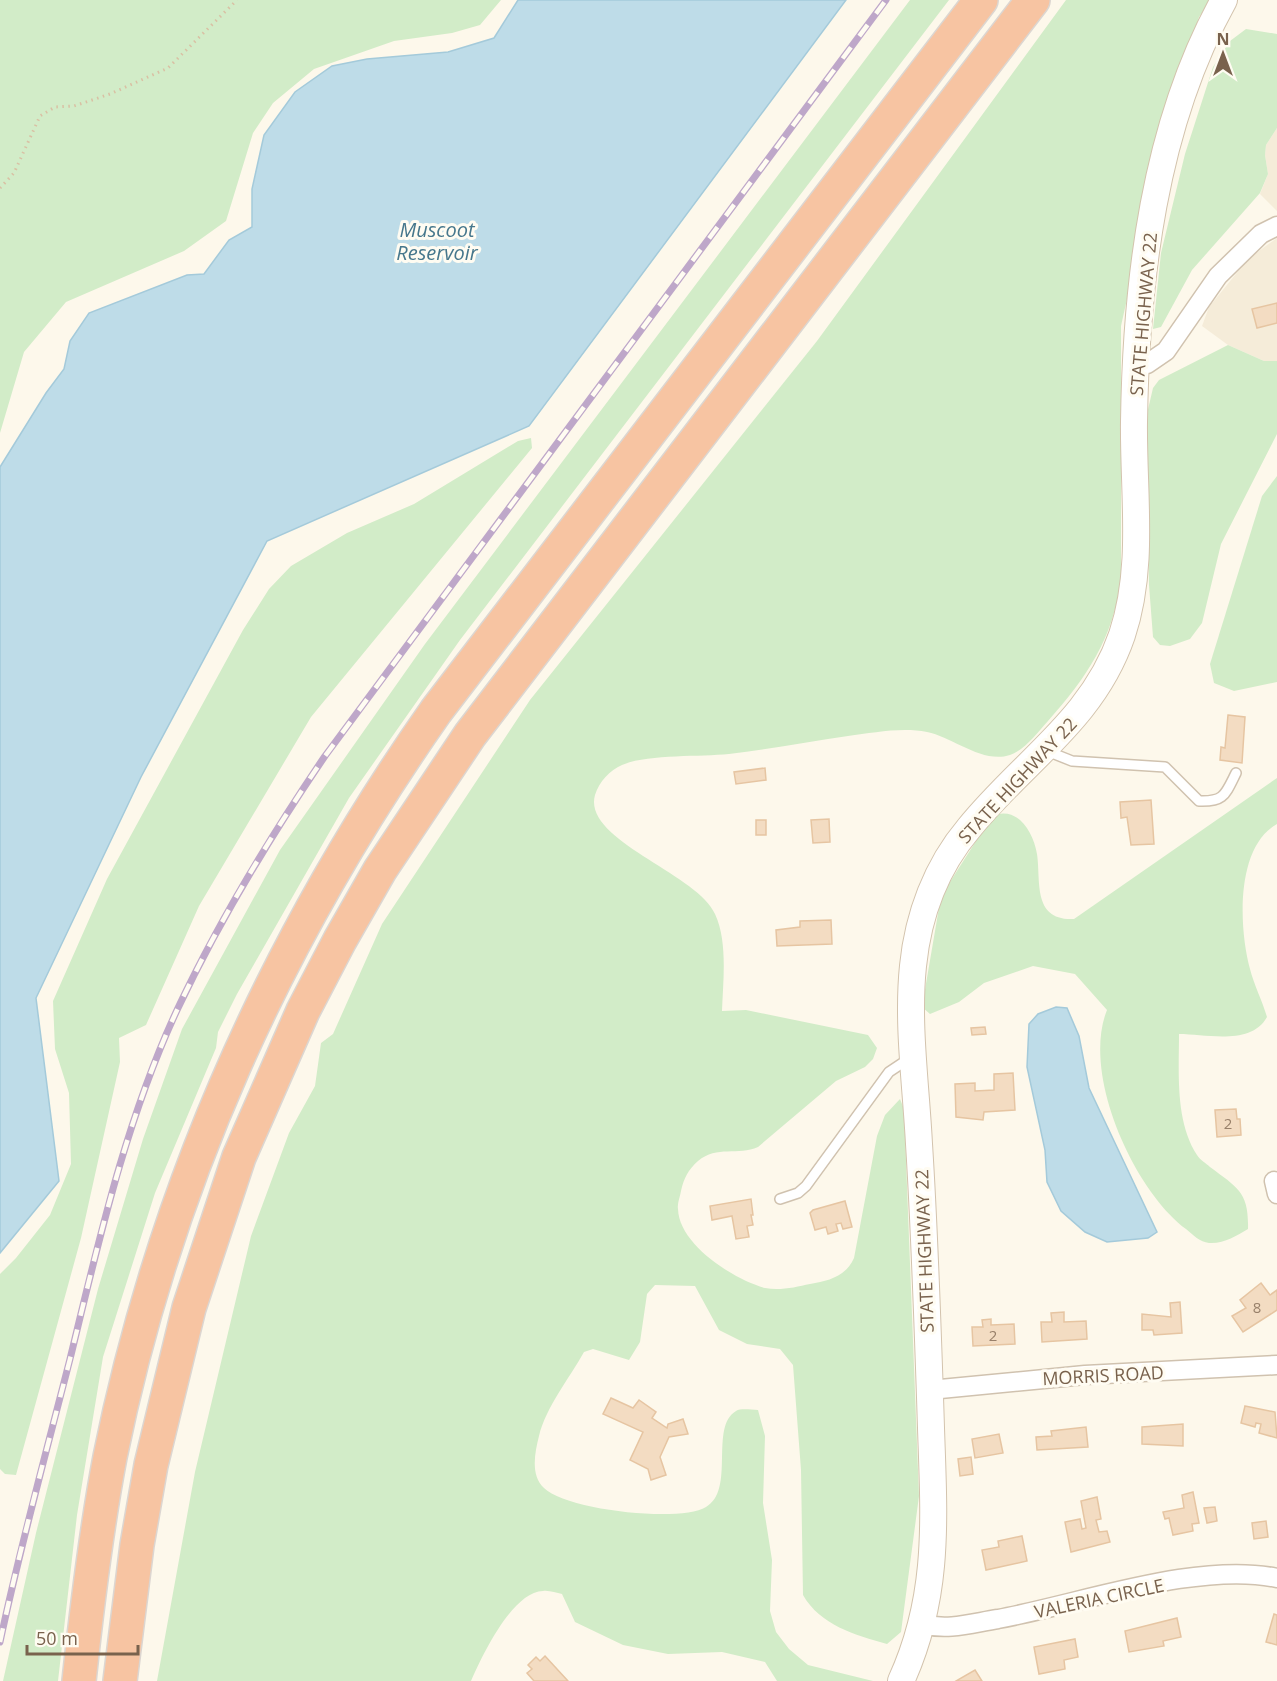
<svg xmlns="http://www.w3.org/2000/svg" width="1277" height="1681" font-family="'Open Sans',sans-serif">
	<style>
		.residential { fill: #f5ecd9 }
		.green { fill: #d2ecc8 }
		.water { fill: #bedce8; stroke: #a4cada; stroke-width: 1.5 }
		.building { fill: #f3dcc2; stroke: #e6c5a2; stroke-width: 1.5 }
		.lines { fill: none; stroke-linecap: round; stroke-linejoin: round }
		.service-casing { stroke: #d0c2af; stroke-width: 12 }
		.minor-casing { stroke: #d0c2af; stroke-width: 21 }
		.secondary-casing { stroke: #d3c3ad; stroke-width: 28 }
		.motorway-casing { stroke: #dcd6d1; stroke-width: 36 }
		.path { stroke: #d9c0a4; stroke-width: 3; stroke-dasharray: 1.5 4.5; stroke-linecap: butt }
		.service { stroke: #fff; stroke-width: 9 }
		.minor { stroke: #fff; stroke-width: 18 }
		.secondary { stroke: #fff; stroke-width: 26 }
		.motorway { stroke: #f7c4a2; stroke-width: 33 }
		.rail-casing { stroke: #bea7c9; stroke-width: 7 }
		.rail { stroke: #fffcf2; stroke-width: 4.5; stroke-dasharray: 14; stroke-linecap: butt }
		.labels { text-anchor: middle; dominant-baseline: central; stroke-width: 6; stroke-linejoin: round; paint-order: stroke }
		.number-label { font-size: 15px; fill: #98806a }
		.street-label { font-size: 18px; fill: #79624d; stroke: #fffcf2 }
		.water-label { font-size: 20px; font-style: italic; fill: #46778c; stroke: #fffcf2 }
	</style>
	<rect width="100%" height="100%" fill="#fdf8eb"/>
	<g class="residential">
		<polygon points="1277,128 1277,211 1260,194 1268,174 1265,155 1266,145"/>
		<polygon points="1277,238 1277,361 1264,361 1228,345 1202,326 1209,307 1248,259"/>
	</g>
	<g class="green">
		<polygon points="0,0 501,0 480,25 452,33 394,41 314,69 273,103 253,133 226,221 184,251 66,302 24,352 0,433"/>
		<polygon points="910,0 949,0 460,640 349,798 237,994 218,1032 216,1048 155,1193 103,1357 77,1515 58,1681 3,1681 36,1533 98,1289 143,1139 182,1029 280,850 425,644"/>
		<path d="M1066,0h145l-12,17 -28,84 -50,225v253c-8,60 -34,98 -73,142 -11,12 -22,28 -38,34 -28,9 -57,-18 -83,-23 -26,-5 -54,1 -79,4 -40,6 -79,13 -119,18 -29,3 -82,0 -107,11 -12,5 -23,17 -27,30 -13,45 103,79 120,119 13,28 8,67 7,97l24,-1 122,25 9,13 -4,11 -8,8 -29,14 -78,66c-20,9 -41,-2 -60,14 -10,9 -14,17 -17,30 -1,6 -4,13 -3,18 1,36 57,71 87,79 15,3 31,-1 45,-4 19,-3 36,-8 44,-26l23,-122 8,-21 15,-16 4,10 15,387 -18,136 -14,12c-32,-9 -67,-19 -84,-49l-2,-125 -8,-105 -13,-16 -33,-5 -28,-14 -24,-44 -40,-1 -8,9 -7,48 -11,18 -36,-11 -9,3c-15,27 -38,55 -45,84 -4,16 -9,39 5,52 22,22 136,35 162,19 30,-17 3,-80 30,-96 5,-3 15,-1 22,-1l7,26 -2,67 9,57 -2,51 6,21 13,17 19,16 65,16h-96l-12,-19 -43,-10 -54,2 -45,-9 -48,-23 -13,-28c-6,-1 -13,-4 -19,-3 -31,1 -61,65 -72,90h-314l38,-209 56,-236 38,-103 26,-47 6,-43 12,-9 49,-110 148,-224 287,-359z"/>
		<polygon points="1246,29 1277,34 1277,128 1266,145 1265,155 1268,174 1260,193 1192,270 1161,327 1153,329 1161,253 1185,154 1213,67 1230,41"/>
		<polygon points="1228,345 1264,361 1277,361 1277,434 1221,544 1202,623 1190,639 1170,646 1160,645 1153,637 1149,585 1146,418 1153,388 1159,380"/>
		<polygon points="531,438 532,448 311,717 199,906 146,1025 119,1038 120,1062 81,1238 16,1475 5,1474 0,1469 0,1274 16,1258 50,1215 71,1164 69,1093 55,1049 53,1001 107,879 243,630 269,589 291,566 347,533 414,504 518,441"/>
		<polygon points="1277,476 1277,682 1234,691 1214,683 1210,664 1262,496"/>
		<path d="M1277,778v46c-42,23 -38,105 -27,145 4,16 12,31 17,48 -16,29 -61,17 -88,17 0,39 -4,87 18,121 3,5 9,8 13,12 28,21 39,25 38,62 -12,7 -24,15 -39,14 -9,-1 -16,-8 -23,-14 -52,-39 -105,-155 -79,-219l-32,-36 -42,-8 -49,17 -25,19 -29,12 -8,-7 19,-111 51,-80c25,-11 41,15 45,38 4,27 -5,67 37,65z"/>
	</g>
	<g class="water">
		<polygon points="518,0 846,0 529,426 267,541 141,777 36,998 59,1181 0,1253 0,467 46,393 64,369 70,341 89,313 187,275 204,274 229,240 252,227 252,189 264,135 295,92 332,66 367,59 448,52 494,38"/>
		<polygon points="1056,1007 1067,1008 1079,1036 1089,1088 1157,1232 1148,1238 1107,1242 1085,1232 1061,1211 1047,1182 1045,1150 1027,1067 1029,1024 1038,1014"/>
	</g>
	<g class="building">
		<polygon points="1277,303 1277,323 1257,328 1252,309"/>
		<polygon points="1228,715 1245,717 1242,763 1220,760 1221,747 1225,748"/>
		<polygon points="765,768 766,780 736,784 734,772"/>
		<polygon points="1151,800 1154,844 1131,845 1127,817 1121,818 1120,802"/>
		<polygon points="829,819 830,842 813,843 811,820"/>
		<rect x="756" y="820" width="10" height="15"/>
		<polygon points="831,920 832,944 777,946 776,930 800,927 800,921"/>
		<polygon points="985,1027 986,1034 972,1035 971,1028"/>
		<polygon points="1013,1073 1015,1110 984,1112 983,1120 956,1117 955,1084 975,1083 975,1091 994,1090 994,1074"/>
		<polygon points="1236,1109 1237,1119 1240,1119 1241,1135 1217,1137 1215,1110"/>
		<polygon points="751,1199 753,1215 751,1215 753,1225 747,1226 749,1237 736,1239 732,1216 712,1220 710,1206"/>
		<polygon points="845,1201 852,1227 843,1229 841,1223 836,1224 838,1231 828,1234 826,1227 815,1230 810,1213 813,1210"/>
		<polygon points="1261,1283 1270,1295 1277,1290 1277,1310 1243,1332 1232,1316 1246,1308 1240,1300"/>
		<polygon points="1180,1302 1182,1333 1154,1335 1153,1330 1142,1330 1142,1314 1171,1317 1170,1303"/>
		<polygon points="1064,1312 1064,1322 1086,1321 1087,1339 1042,1342 1041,1322 1052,1322 1051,1313"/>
		<polygon points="991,1319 991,1325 1014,1324 1015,1344 973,1346 972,1327 983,1327 982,1320"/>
		<polygon points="611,1398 633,1408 639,1400 656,1412 652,1418 667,1428 668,1424 683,1419 688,1434 669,1437 660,1457 666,1475 651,1480 648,1469 630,1460 643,1432 603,1414"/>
		<polygon points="1245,1406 1275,1412 1277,1438 1259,1433 1261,1424 1256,1423 1255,1427 1241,1423"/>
		<polygon points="1183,1424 1183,1446 1142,1444 1142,1427"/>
		<polygon points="1086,1427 1088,1447 1037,1450 1036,1437 1052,1436 1051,1431"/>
		<polygon points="999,1434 1003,1453 975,1458 972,1439"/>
		<polygon points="971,1457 973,1474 960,1476 958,1459"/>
		<polygon points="1193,1492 1199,1523 1192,1524 1193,1531 1173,1535 1169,1518 1165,1519 1163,1512 1184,1508 1182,1495"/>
		<polygon points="1097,1497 1101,1519 1096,1520 1099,1532 1107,1531 1110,1542 1071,1552 1065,1522 1080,1519 1082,1529 1086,1528 1081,1501"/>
		<polygon points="1215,1507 1217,1521 1207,1523 1204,1508"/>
		<polygon points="1266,1521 1268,1537 1254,1539 1252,1523"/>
		<polygon points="1022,1536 1027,1561 986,1570 982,1550 999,1547 998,1541"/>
		<polygon points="1274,1614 1277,1615 1277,1645 1266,1642"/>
		<polygon points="1177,1618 1181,1637 1163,1641 1164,1646 1129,1652 1125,1631"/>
		<polygon points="1075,1639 1078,1657 1064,1660 1065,1669 1039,1674 1034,1647"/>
		<polygon points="545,1656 568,1681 534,1681 527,1673 532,1669 528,1665 536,1657 540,1661"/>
		<polygon points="975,1670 982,1681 956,1681"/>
	</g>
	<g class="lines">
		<g class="service-casing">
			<g id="service">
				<path d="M1047,751l25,10 93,6 34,34c25,1 26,-6 37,-28"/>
				<polyline points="780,1199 798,1193 806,1186 889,1072 910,1058"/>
			</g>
		</g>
		<g class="minor-casing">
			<g id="minor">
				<polyline points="1135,365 1147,364 1166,351 1218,276 1261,234 1277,226"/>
				<polyline points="1274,1181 1277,1194"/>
				<polyline points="930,1390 1085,1375 1277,1365"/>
				<path d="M922,1624c27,7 50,-1 76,-5 82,-15 200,-58 279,-41"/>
			</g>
		</g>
		<g class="secondary-casing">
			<path id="secondary" d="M901,1681c39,-85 33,-162 30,-253 -3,-95 -6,-190 -12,-284 -3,-59 -12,-120 -6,-178 5,-50 23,-99 56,-138 54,-67 124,-108 153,-193 23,-69 11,-142 12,-213 2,-141 20,-296 90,-422"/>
		</g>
		<g class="motorway-casing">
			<g id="motorway">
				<path d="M79,1681c8,-75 17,-150 31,-224 55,-273 166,-518 326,-746l545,-711"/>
				<polyline points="120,1681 137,1545 151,1465 189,1308 239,1157 303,1011 340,940 380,870 470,735 1033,0"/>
			</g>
		</g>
		<polyline class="path" points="0,188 14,173 40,116 55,107 74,106 110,94 168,68 237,0"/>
		<use href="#service" class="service"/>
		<use href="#minor" class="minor"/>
		<use href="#secondary" class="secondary"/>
		<use href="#motorway" class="motorway"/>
		<g class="rail-casing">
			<path id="rail" d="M0,1642c20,-95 46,-189 70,-283 29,-119 56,-240 108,-351 42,-89 92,-171 147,-252l561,-756"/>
		</g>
		<use href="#rail" class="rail"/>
	</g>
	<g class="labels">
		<g class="number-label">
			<text x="1228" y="1123">2</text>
			<text x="1257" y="1307">8</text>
			<text x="993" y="1335">2</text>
		</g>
		<g class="street-label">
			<text transform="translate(1143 314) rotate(-85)">STATE HIGHWAY 22</text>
			<text transform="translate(1017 780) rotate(-47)">STATE HIGHWAY 22</text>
			<text transform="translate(924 1251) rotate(-92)">STATE HIGHWAY 22</text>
			<text transform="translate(1103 1375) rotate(-3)">MORRIS ROAD</text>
			<text transform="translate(1099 1598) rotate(-12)">VALERIA CIRCLE</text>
		</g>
		<g class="water-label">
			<text x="437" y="229">Muscoot<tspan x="437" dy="23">Reservoir</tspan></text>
		</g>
	</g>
	<g transform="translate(1223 54)" stroke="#fffcf2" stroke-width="4.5" paint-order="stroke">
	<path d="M0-4.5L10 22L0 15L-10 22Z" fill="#79624d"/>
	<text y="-9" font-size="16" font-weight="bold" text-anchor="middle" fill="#79624d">N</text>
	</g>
	<path d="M27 1645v9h111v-9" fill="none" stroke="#79624d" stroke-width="3"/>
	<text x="36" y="1645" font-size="18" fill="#79624d" stroke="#fffcf2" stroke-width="4.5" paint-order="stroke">50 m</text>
</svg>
